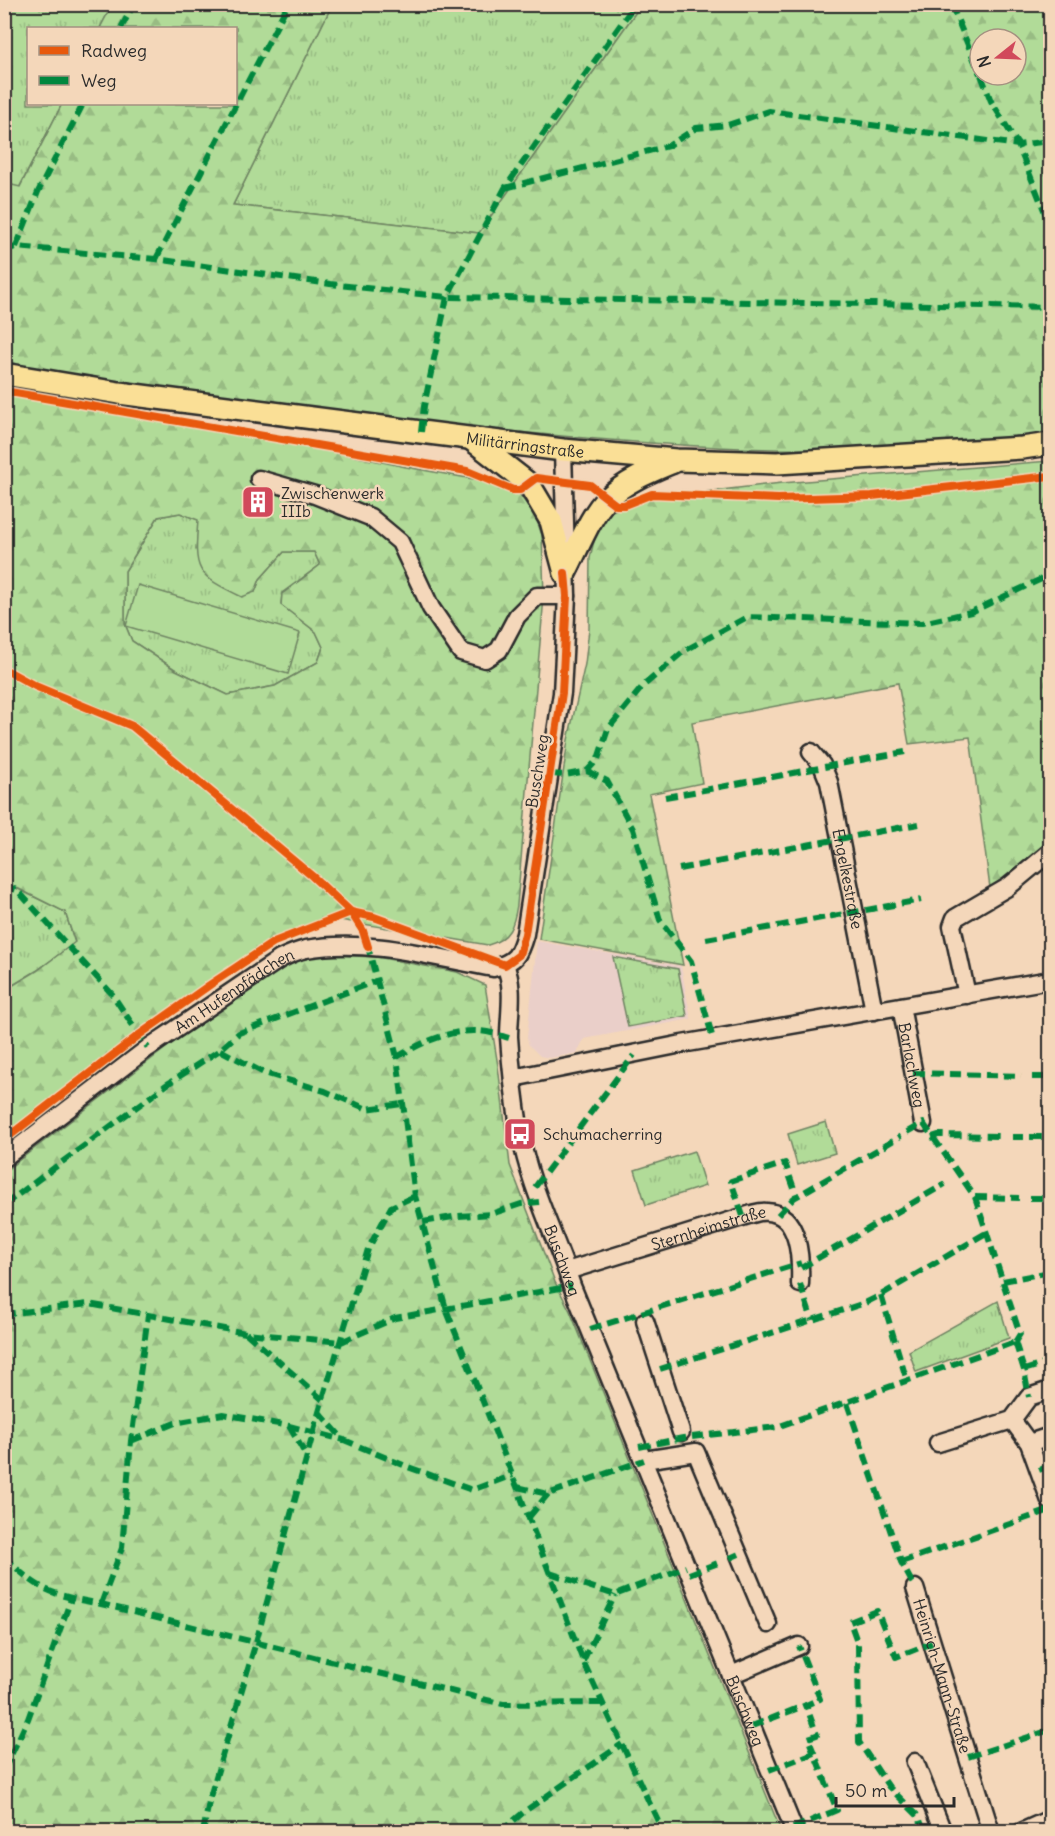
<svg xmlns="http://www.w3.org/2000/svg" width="1055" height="1836" font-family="Delius,sans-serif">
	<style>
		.built { fill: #eacfc9 }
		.grass { fill: url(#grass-tufts); stroke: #6e8362; stroke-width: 1.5 }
		.forest { fill: url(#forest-firs); stroke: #6e8362; stroke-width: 1.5; fill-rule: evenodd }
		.pitch { fill: #b1db98; stroke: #6e8362; stroke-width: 1.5 }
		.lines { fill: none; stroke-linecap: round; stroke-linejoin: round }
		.minor-casing { stroke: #2b2b2b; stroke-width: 21 }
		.major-casing { stroke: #2b2b2b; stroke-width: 26 }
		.minor { stroke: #f4d7ba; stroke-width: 16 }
		.major { stroke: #fadf96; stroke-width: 21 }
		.quiet { stroke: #00873e; stroke-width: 6; stroke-dasharray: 12 6; stroke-linecap: butt }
		.cycleway-casing { stroke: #f4d7ba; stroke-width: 11 }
		.cycleway { stroke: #e8590c; stroke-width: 8 }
		.labels { text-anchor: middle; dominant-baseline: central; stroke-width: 5; stroke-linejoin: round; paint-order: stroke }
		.street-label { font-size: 16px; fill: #2b2b2b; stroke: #f4d7ba }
		.poi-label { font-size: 16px; fill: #2b2b2b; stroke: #f4d7ba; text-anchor: start }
	</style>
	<defs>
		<pattern id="grass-tufts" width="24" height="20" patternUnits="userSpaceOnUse" patternTransform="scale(1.5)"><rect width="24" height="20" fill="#b1db98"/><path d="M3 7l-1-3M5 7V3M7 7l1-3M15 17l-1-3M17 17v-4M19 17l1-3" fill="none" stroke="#98bc83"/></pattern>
		<pattern id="forest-firs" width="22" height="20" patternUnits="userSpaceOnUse" patternTransform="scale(1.5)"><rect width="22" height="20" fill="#b1db98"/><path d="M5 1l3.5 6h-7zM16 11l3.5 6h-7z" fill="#98bc83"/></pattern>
	</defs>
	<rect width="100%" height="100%" fill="#f4d7ba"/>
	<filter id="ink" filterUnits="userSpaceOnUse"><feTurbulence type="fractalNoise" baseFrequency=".0167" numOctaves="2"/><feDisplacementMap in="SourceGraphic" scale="12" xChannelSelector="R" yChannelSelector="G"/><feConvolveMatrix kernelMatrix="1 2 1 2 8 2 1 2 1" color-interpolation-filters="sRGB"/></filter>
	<g filter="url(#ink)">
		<polygon class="built" points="537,941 681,966 691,1019 584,1039 577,1053 550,1058 540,1056 529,1045 527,1038"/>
		<g class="grass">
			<polygon points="5,5 112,5 100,28 28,28 28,104 62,104 19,188 5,183"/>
			<polygon points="332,5 641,5 479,233 233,205"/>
			<polygon points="180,513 199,520 196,550 255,592 260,579 284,552 314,552 320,565 282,593 281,605 316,632 323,647 318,662 275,686 228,695 176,670 132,641 125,624 125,571 158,517"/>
			<polygon points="4,882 65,912 75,943 36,971 5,990"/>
			<polygon points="613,957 678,969 687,1016 628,1027"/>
			<polygon points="826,1122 835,1153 797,1165 788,1134"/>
			<polygon points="694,1151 705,1186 646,1205 635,1170"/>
			<polygon points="998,1301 1009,1338 916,1372 909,1351"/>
		</g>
		<g class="forest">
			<path d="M112,5h220l-99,200 246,28 162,-228h409v428c-92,9 -186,18 -279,16 -85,-2 -169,-9 -253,-17 -172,-17 -342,-41 -513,-65l-1,-184 16,4 42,-83h174v-76h-136zM980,39h36v36h-36z"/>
			<path d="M5,392l110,15 291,60 78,14 35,13 16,21 7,20 2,62 -27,308c-3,20 -7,34 -29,40l-160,-27 -54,23 -21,13 -127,88 -121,94v-146l32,-19 38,-29 -10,-30 -60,-30zM180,513l18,7c-4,52 -3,54 44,77l13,-5 5,-13 24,-27h30l6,13 -38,29 -1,11 35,27 7,15 -5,15 -43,24 -47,9 -52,-25 -44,-29 -7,-17v-53l33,-54z"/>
			<polygon points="1050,461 1050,842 990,888 970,737 909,744 898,683 692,722 702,783 649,794 683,965 539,939 568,740 585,664 589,629 590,558 593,545 597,532 611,511 630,506 642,499 782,483"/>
			<polygon points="329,955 377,957 457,972 485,985 498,1066 510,1165 555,1282 570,1311 781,1831 5,1832 5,1171 213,1012 284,966 307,958"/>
		</g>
		<polygon class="pitch" points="138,585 300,633 288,674 126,626"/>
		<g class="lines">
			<g class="minor-casing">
				<g id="minor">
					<polyline points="259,479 315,495 370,517 400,542 431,608 461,652 485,659 499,650 517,616 537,596 567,596"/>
					<path id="s1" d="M811,752l11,13 7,17 45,229"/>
					<path id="s2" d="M505,965c10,23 4,48 4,72 2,32 6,65 11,96 10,54 35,102 52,153l223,546"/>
					<polyline points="967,995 952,926 955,918 1008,887 1050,852"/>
					<path id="s3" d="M901,1006l22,117"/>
					<polyline points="513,1078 682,1044 1050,980"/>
					<path id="s4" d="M4,1158l144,-110 132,-89c8,-4 17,-8 26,-10 62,-11 126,8 187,19 23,-6 26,-13 32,-34l37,-241 5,-97 -4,-146"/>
					<path id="s5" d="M567,1271l185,-57c4,-1 10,-3 15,-2 33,1 34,48 33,72"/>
					<polyline points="645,1321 681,1432"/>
					<polyline points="1012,1420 1029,1443 1050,1501"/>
					<polyline points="938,1443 1012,1420 1029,1397 1050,1390"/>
					<polyline points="1029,1443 1050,1436"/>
					<polyline points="644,1460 696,1452 768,1624"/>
					<path id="s6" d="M915,1588l76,244"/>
					<polyline points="731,1675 799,1646"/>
					<polyline points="915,1762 943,1832"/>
					<polyline points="1021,1832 1050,1819"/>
				</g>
			</g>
			<g class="major-casing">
				<g id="major">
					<path id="s7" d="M4,374l115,19 302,39 142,18 113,10 101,3 245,-15 28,-4"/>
					<polyline points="471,439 529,484 551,521 565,573"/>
					<path d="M565,573c11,-20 26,-60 42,-74 19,-18 42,-27 66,-37"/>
				</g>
			</g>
			<use href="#minor" class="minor"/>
			<use href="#major" class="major"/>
			<g class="quiet">
				<polyline points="951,4 980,74"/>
				<polyline points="121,28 134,4"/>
				<polyline points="981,75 991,101 1018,145 1050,225"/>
				<polyline points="505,188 668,146 696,128 728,125 769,111 1018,145 1050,141"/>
				<polyline points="16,247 38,192 83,104"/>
				<polyline points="4,250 16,247 156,259 330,284 447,297 1050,307"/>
				<polyline points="156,259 288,4"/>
				<polyline points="421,432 424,406 447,297 505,188 635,4"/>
				<polyline points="587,771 607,781 633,829 660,920 691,961 713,1039"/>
				<polyline points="550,774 566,775 587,771 598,759 608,729 643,686 684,651 747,617 922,623 971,612 1050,575"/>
				<path d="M665,797c81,-14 160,-31 240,-45"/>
				<polyline points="679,869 919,824"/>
				<polyline points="4,886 17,890 112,994 148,1048"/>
				<polyline points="1047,928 1050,940"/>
				<polyline points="706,939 921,900"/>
				<polyline points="367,943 397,1057 415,1196 446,1309 517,1487 583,1661 663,1832"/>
				<polyline points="220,1050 264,1073 325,1091 367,1109 402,1104"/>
				<path d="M397,1057c24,-14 51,-27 80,-26 10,0 22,4 32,7"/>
				<polyline points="913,1073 1021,1076"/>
				<polyline points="1032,1077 1050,1077"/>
				<polyline points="907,1132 923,1123 975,1197 1020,1334 1015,1342"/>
				<polyline points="932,1137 938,1135 1003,1136"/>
				<polyline points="1012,1137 1050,1137"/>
				<polyline points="535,1187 634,1055"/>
				<polyline points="975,1197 1019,1198"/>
				<polyline points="1030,1198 1050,1198"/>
				<polyline points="4,1205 169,1083 220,1050 239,1033 376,981"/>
				<polyline points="778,1215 794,1198 901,1136"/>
				<polyline points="743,1216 731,1181 785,1163 797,1197"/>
				<polyline points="423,1222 458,1216 491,1214 521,1204 539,1202"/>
				<polyline points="801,1268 945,1184"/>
				<polyline points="1003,1281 1050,1272"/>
				<polyline points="800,1284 812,1320"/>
				<polyline points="881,1295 907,1381"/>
				<polyline points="4,1318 14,1313 89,1304 246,1333 341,1342 395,1318 572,1286"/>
				<polyline points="590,1329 801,1263"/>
				<polyline points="246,1333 323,1400"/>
				<polyline points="1015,1342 1024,1370 1029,1397"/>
				<polyline points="660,1369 865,1303 881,1295 986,1233"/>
				<polyline points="1024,1370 1050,1362"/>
				<polyline points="847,1403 901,1562 915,1588"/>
				<polyline points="319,1412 344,1440 408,1467 472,1490 513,1475"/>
				<polyline points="289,1426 307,1457"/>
				<polyline points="131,1441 175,1423 223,1414 289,1426 344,1440"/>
				<polyline points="639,1447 683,1438 777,1427 1015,1342"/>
				<polyline points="1039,1470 1050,1466"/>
				<polyline points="517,1487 548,1494 644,1460"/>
				<polyline points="529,1517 548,1494"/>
				<path d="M4,1556c35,36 49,39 97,48l402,100 99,-1"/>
				<polyline points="730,1558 739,1554"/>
				<polyline points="901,1562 1050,1510"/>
				<polyline points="550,1573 615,1595 686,1567"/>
				<polyline points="689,1574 718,1563"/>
				<polyline points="101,1604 122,1548 131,1441 148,1315"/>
				<polyline points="583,1661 615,1595"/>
				<polyline points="752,1726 806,1705"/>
				<polyline points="968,1757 1050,1730"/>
				<polyline points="4,1770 28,1719 71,1599"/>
				<polyline points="769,1770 814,1753"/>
				<polyline points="793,1828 837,1810 808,1738 817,1735 806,1705 820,1699 799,1646"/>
				<polyline points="203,1832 210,1797 256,1642 319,1412 368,1249 391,1207 415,1196"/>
				<polyline points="500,1832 525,1811 622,1744"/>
				<polyline points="924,1832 919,1817 889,1787 859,1742 858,1644 850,1622 877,1611 896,1657 932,1643"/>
			</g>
			<g class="cycleway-casing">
				<g id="cycleway">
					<polyline points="4,391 467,471 513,490 520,490 536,478 590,485 616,505 624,505 652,494 778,499 872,496 1050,476"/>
					<polyline points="4,669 35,686 132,726 312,876 351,912 363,931 368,947"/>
					<polyline points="4,1140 139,1035 211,984 274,942 351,912 374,917 505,965 519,955 525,934 562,693 567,596 565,573"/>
				</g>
			</g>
			<use href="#cycleway" class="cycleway"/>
		</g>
	</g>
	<defs>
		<g id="building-square" transform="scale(1.725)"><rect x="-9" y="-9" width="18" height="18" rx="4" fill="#d1495b" stroke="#f4d7ba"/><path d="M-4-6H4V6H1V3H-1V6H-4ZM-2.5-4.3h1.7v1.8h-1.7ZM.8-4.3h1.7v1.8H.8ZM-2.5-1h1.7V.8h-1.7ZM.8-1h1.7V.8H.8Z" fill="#fff"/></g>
		<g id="bus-square" transform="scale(1.725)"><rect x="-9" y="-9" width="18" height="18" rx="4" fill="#d1495b" stroke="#f4d7ba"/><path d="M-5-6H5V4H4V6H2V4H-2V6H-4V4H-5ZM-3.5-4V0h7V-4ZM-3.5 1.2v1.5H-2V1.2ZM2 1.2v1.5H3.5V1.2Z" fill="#fff"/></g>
	</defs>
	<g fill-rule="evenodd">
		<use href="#building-square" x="258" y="502"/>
		<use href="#bus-square" x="520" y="1134"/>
	</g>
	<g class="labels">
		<g class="street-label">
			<text stroke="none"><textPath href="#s7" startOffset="526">Militärringstraße</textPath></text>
			<text transform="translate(537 771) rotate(-81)">Buschweg</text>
			<text stroke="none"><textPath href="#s1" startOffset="134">Engelkestraße</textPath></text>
			<text stroke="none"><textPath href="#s4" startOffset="285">Am Hufenpfädchen</textPath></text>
			<text stroke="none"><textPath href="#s3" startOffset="60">Barlachweg</textPath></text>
			<text stroke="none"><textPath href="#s5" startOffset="148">Sternheimstraße</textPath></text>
			<text stroke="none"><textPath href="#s2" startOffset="304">Buschweg</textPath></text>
			<text stroke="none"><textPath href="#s6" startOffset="92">Heinrich-Mann-Straße</textPath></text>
			<text stroke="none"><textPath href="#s2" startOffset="790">Buschweg</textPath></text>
		</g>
		<g class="poi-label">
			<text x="281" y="493">Zwischenwerk<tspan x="281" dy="18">IIIb</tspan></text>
			<text x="543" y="1134">Schumacherring</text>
		</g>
	</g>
	<rect width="1055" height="1836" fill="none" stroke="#f4d7ba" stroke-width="24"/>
	<rect x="12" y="12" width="1031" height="1812" fill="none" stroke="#2b2b2b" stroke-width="2" filter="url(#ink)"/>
	<rect x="27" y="27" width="210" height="78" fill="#f4d7ba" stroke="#a49281" stroke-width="1.5"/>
	<rect x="39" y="46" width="30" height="9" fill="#e8590c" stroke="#a49281" stroke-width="1.5"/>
	<text x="81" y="57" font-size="18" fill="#2b2b2b">Radweg</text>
	<rect x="39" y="76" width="30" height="9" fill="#00873e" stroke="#a49281" stroke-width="1.5"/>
	<text x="81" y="87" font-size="18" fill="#2b2b2b">Weg</text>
	<g transform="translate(998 57) rotate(252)"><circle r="28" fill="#f4d7ba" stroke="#a49281" stroke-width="1.5"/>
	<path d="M0-4.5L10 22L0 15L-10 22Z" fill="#d1495b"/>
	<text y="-9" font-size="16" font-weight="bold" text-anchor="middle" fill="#2b2b2b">N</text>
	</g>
	<path d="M836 1797v9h118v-9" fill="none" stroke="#2b2b2b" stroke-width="3"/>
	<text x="845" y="1797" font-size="18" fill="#2b2b2b" stroke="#f4d7ba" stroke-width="4.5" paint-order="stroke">50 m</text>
</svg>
